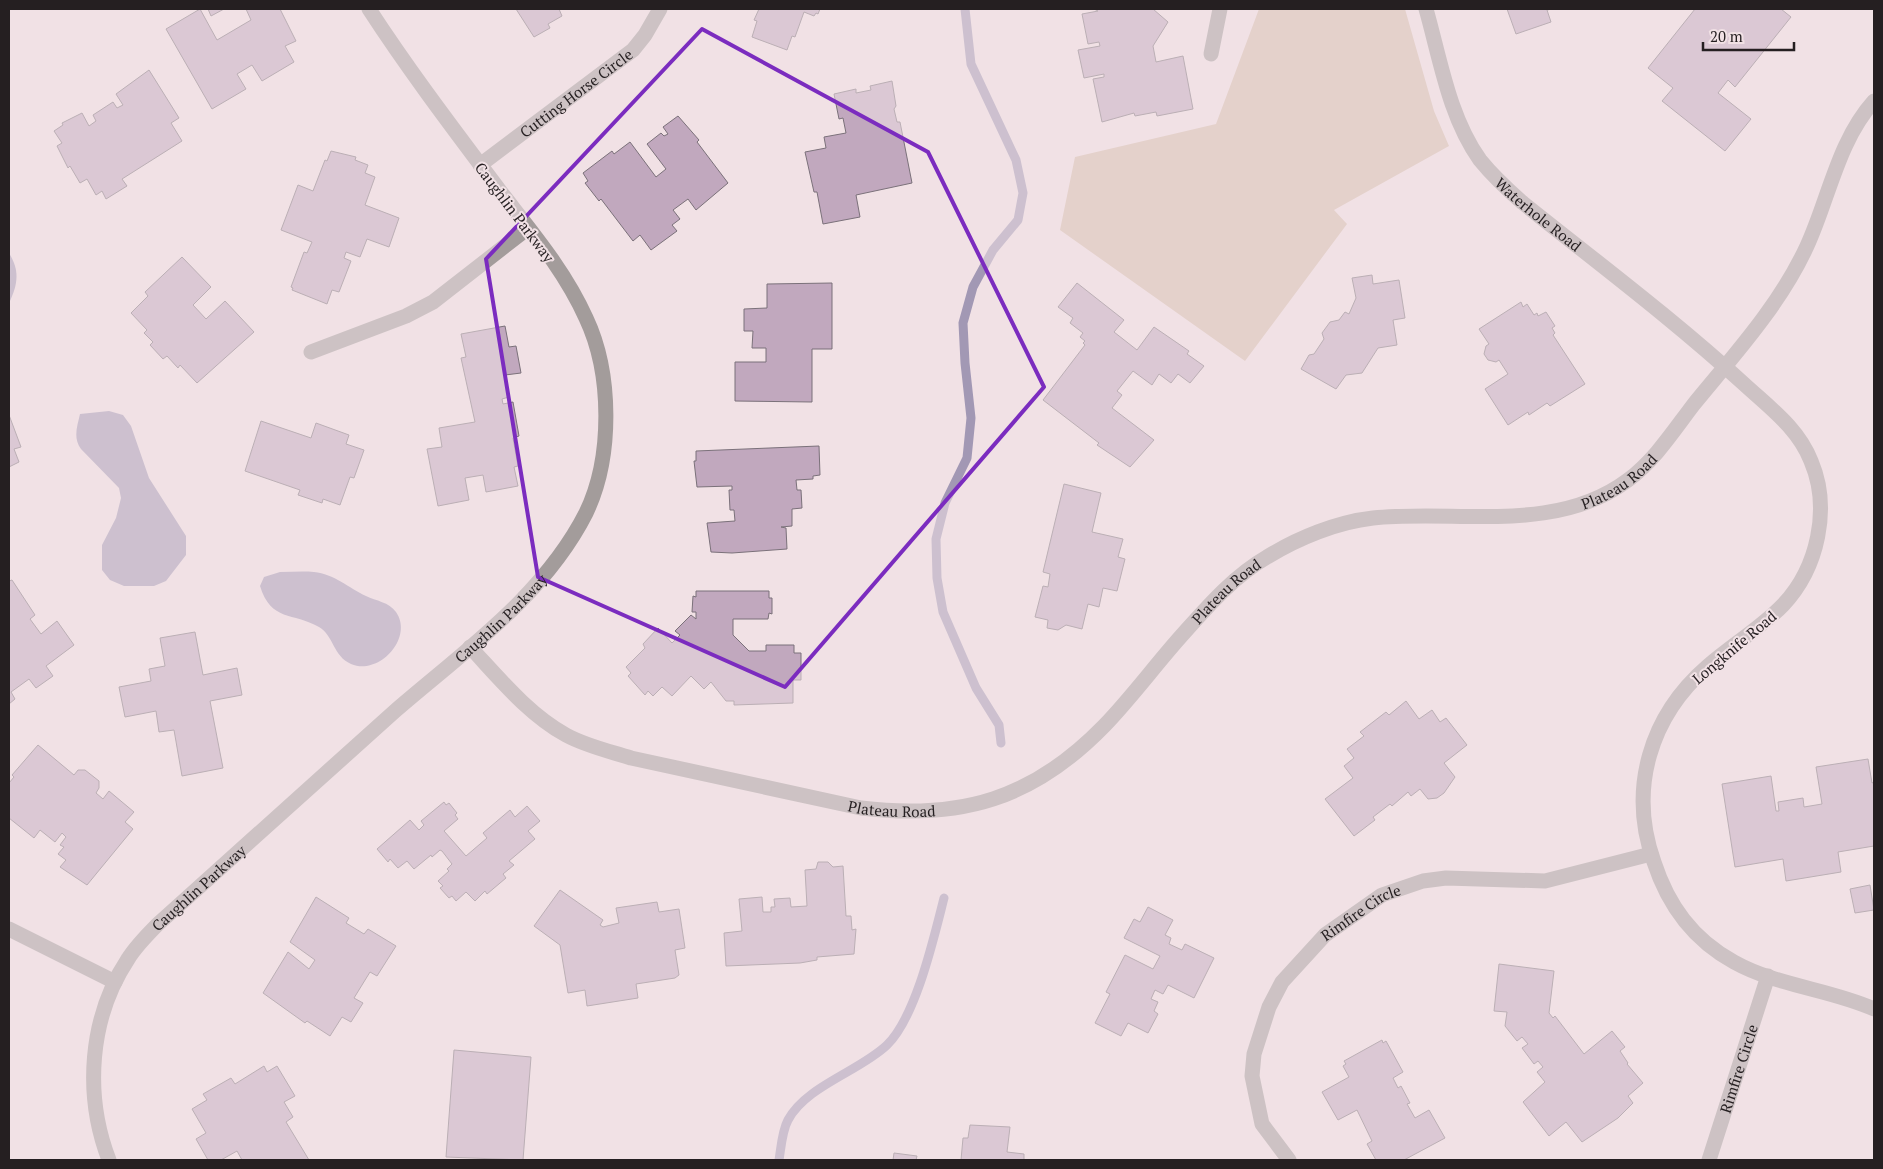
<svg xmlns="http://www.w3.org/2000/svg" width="1883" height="1169" font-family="'PT Serif',serif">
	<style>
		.green { fill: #d6bcab }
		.water { fill: #a298b4 }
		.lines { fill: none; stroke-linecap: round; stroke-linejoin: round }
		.stream { stroke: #a298b4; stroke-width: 9 }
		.building { fill: #c1a8be; stroke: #7b717a }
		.minor { stroke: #a39c9b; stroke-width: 15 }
		.marked { fill: none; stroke: #7b2cbf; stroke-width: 4; stroke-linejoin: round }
		.labels { text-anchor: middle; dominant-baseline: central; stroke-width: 4; stroke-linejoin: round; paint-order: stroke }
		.street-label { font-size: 15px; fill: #251f21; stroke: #f1e1e5 }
	</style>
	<rect width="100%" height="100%" fill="#f1e1e5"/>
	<polygon class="green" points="1259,9 1405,9 1434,111 1449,146 1334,210 1347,224 1245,361 1060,230 1075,157 1216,124"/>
	<g class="water">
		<path d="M9,253c11,18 9,31 0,50z"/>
		<path d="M109,411l14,4 8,11 18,52 37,58v19l-20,26 -12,5h-30l-14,-6 -8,-10v-25l14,-27 5,-20 -2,-10 -38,-39c-8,-11 -4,-22 -1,-35z"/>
		<path d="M280,572c11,0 23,-1 34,0 20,2 35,16 52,24 10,5 23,6 30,16 18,26 -17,64 -45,52 -18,-8 -17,-28 -32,-37 -26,-15 -48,-5 -59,-41l4,-9z"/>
	</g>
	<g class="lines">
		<g class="stream">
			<polyline points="965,9 971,64 1016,160 1023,193 1018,220 993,250 973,287 963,323 965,363 971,418 967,458 945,503 936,539 937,578 943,612 976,688 999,725 1001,743"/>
			<path d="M779,1160c2,-12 3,-29 9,-40 18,-34 72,-49 99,-75 29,-28 47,-108 57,-147"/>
		</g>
	</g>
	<g class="building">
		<polygon points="200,9 217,40 251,20 246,9 280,9 296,41 285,46 294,62 262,81 252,65 237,74 246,89 212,109 166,29"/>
		<polygon points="208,9 224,9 211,16"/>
		<polygon points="516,9 559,9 562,16 548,24 550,28 534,37"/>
		<polygon points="759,9 820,9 818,14 816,13 814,16 804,12 795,37 792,36 787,50 752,37 757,21 754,20"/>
		<polygon points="1094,9 1153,9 1168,22 1153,46 1156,62 1183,56 1193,109 1157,116 1156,112 1135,116 1134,113 1102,122 1093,79 1104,77 1104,74 1084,78 1078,50 1100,46 1099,42 1088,44 1082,14 1098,11"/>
		<polygon points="1507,9 1552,9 1547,10 1551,22 1516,34"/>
		<polygon points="1695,9 1781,9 1791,17 1735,87 1728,80 1718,93 1751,119 1725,151 1662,101 1673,88 1648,68"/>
		<polygon points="149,70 179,118 171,123 182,141 122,179 127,186 106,199 102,191 96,195 87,179 80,183 70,166 68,168 57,146 62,143 54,131 63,125 62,123 82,113 89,126 96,121 93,115 113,102 117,108 123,105 116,94"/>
		<polygon points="892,81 896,106 894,109 897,122 900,122 912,183 856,195 860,217 823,224 817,192 814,192 805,152 826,148 824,137 846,133 843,118 839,119 834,94 856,89 856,93 871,90 870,86"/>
		<polygon points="678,116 699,140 697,142 728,183 696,210 688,199 673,210 680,219 672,225 677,231 651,250 640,235 633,241 601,199 599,201 585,183 588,181 583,173 612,151 614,154 630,142 656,177 666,169 647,144 661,133 664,136 668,134 663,127"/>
		<polygon points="331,151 356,157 355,160 368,165 365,173 375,177 365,205 399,218 389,247 367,239 360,257 346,252 344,258 351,261 339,292 332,290 327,304 292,290 293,288 291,287 304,252 307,253 312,242 281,230 298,185 313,191 325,160 327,161"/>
		<polygon points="182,257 211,287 193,305 206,319 225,301 254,332 197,383 180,365 178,368 167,356 163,359 150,345 153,342 144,333 147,330 131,313 148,296 145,292"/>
		<polygon points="1372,275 1373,284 1399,280 1405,318 1393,320 1397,345 1378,348 1362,373 1346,375 1336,389 1301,369 1309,355 1314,354 1324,339 1322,333 1330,322 1339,320 1345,312 1349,314 1356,298 1352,278"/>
		<polygon points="832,283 832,349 812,349 812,402 735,401 735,362 766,362 766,348 752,348 753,331 744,331 744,309 767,308 767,284"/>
		<polygon points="1077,283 1124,320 1114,332 1137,350 1154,327 1189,351 1187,354 1204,366 1190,383 1178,374 1171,383 1159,374 1152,385 1133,371 1117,391 1122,395 1112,408 1154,440 1130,467 1097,445 1099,443 1043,400 1085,345 1083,343 1085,341 1080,337 1083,333 1070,323 1073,318 1058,307"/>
		<polygon points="1521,302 1523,307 1527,304 1534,315 1537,313 1538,316 1546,312 1555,326 1552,328 1555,333 1553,335 1585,384 1550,406 1547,403 1529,415 1528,412 1508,425 1485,389 1508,374 1499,360 1496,362 1488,360 1484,354 1486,346 1489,344 1479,329"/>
		<polygon points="505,326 509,347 516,346 521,373 505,375 509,397 502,399 503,404 513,402 519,436 513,438 518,466 514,467 518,486 486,492 483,475 465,478 469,500 438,506 427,449 442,447 439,428 475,422 461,358 466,357 461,334"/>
		<polygon points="9,415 21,447 14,449 19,462 9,467"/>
		<polygon points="261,421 311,438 316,423 349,435 346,444 364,450 354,478 350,477 340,505 323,499 322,503 298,495 300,490 245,471"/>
		<polygon points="819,446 820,475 813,476 813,479 796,480 797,490 801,490 802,508 792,509 792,526 781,527 786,528 787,549 732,553 711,552 707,523 735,521 734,510 730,510 729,490 732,490 732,486 697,487 694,461 696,461 696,451"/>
		<polygon points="1064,484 1101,493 1092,532 1123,539 1118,557 1125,559 1117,591 1103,588 1099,607 1088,604 1082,629 1066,625 1058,630 1047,628 1048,620 1035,617 1043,586 1048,587 1050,574 1043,572"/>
		<polygon points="12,580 35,615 30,619 41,634 57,621 74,645 46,666 53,676 36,688 29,679 11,692 15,699 9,704 9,581"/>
		<polygon points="696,591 769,591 769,598 772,598 772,614 769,613 768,619 733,619 733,635 749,651 766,651 766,645 794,645 794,653 801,653 801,680 793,680 793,703 734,705 734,701 726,701 711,682 704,689 691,676 672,696 662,687 653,696 648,691 645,695 628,676 631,673 626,667 645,648 643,644 658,628 672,643 680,635 675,631 691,615 696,619 696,612 692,612 693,596 696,597"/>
		<polygon points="195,632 203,675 237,668 242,695 210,701 223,768 182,776 174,730 159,732 156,711 125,717 119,687 151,681 149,669 165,666 160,638"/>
		<polygon points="1406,701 1419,719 1432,710 1440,722 1446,718 1467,745 1444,763 1455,777 1444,793 1437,798 1428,799 1420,789 1411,796 1408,792 1392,806 1390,804 1373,817 1375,820 1354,836 1325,799 1353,778 1344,766 1354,758 1347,749 1364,736 1360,732 1386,712 1389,715"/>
		<polygon points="38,745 74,775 78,770 85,770 99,781 99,788 96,793 103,799 109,791 134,812 125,822 133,829 87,885 60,867 66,860 58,854 64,847 60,845 66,837 62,833 55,842 40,830 34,838 9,818 9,783 14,777 12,775"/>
		<polygon points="1868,759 1872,783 1874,782 1874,846 1838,852 1841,872 1786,881 1783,859 1735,867 1722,784 1771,776 1776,811 1779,811 1778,802 1803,798 1804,807 1822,804 1816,767"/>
		<polygon points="444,802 446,805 449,803 457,813 455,815 458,819 444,831 466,856 487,838 483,833 510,810 515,817 527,806 540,821 528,831 535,839 509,861 514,865 503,874 506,878 487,894 485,891 475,901 466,892 456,901 452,896 449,898 440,888 443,886 438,881 449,871 447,869 452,864 442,851 440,850 432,857 431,855 414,869 407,861 398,868 390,859 388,862 377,849 410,820 419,830 424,825 421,821"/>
		<polygon points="818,862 828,862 833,867 843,866 846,916 851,916 852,930 856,929 854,954 817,957 817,960 800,963 726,966 724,933 742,931 739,899 762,897 763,912 771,912 771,907 775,907 774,899 790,898 791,907 807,906 805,870 816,869"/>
		<polygon points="1870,885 1874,910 1855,913 1850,889"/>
		<polygon points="560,890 603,920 600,925 603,927 619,923 616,908 657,902 659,912 679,909 685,948 675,950 679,975 675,978 636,984 638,998 587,1006 585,990 568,993 560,945 534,926"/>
		<polygon points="316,897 349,918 346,923 364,934 368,929 396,946 377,976 370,972 354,998 363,1003 351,1022 342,1017 330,1036 307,1021 305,1023 263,993 288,952 309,969 315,960 290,942"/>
		<polygon points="1148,907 1173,920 1165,935 1171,938 1169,944 1182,950 1185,944 1214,958 1194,998 1168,985 1163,994 1155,990 1151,999 1158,1002 1154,1011 1158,1014 1148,1033 1128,1023 1121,1036 1095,1023 1110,994 1106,992 1125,955 1153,969 1160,956 1124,938 1134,919 1140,922"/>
		<polygon points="1499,964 1554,971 1549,1013 1553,1018 1555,1016 1584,1054 1612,1031 1625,1047 1620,1051 1628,1063 1627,1064 1643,1083 1628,1096 1633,1103 1618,1118 1582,1142 1566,1122 1549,1136 1523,1102 1545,1082 1537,1072 1543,1067 1538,1061 1534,1064 1522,1048 1528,1044 1522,1037 1517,1041 1505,1026 1507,1012 1494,1011"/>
		<polygon points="1382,1040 1383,1043 1386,1041 1403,1072 1393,1078 1398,1088 1401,1086 1410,1103 1407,1104 1415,1118 1429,1110 1445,1138 1404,1160 1376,1160 1367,1144 1372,1141 1357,1110 1338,1120 1322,1092 1349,1077 1343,1066 1346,1064 1344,1061"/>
		<polygon points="454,1050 531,1057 523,1160 446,1157"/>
		<polygon points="264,1066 267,1072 277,1066 295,1096 284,1102 293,1117 286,1122 309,1160 242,1160 237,1151 221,1160 208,1160 196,1139 206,1133 192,1109 207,1100 203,1094 231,1078 235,1084"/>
		<polygon points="970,1125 1010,1127 1007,1152 1024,1154 1024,1160 961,1160 963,1138 968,1138"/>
		<polygon points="894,1153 917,1156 916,1160 893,1160"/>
	</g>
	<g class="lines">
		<g class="minor">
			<path id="s1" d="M1426,9c14,49 23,108 54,151 13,16 28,30 43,43 75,60 151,117 221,181 26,24 54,44 67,77 20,47 7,107 -28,144 -22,23 -51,40 -75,61 -58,50 -80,123 -54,196 14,43 38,77 80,100 43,24 95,27 140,47"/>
			<polyline points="1211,54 1220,9"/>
			<path id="s2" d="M480,165l153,-115 12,-15 15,-26"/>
			<polyline points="311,352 406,316 433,302 528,228"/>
			<path id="s3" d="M470,647c29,31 58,67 96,88 20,11 43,16 65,23l230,50c100,12 172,-9 243,-82 28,-29 52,-62 79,-92 25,-28 51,-58 84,-77 31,-19 70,-35 106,-39 83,-9 182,17 255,-38 27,-20 46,-50 66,-76 40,-49 86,-99 113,-158 22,-48 31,-105 67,-145"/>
			<polyline points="9,929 115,982"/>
			<path id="s4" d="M109,1160c-25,-65 -20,-142 19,-201 8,-13 19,-24 30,-35 79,-70 157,-142 237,-213 68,-59 149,-115 191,-198 27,-56 26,-140 0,-195 -21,-47 -55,-87 -86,-127 -45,-60 -90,-119 -131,-182"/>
			<path id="s5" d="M1289,1160l-27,-36 -10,-48 2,-22 15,-47 13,-25 43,-47 57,-40 41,-14 23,-3 99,3 106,-27"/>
			<path id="s6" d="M1709,1160l59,-184"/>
		</g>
	</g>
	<path d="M0 0H1883V1169H0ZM702,29l226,123 116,235 -259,300 -247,-110 -52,-318z" fill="#f1e1e5" fill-opacity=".55" fill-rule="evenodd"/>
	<path class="marked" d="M702,29l226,123 116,235 -259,300 -247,-110 -52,-318z"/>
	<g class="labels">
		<g class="street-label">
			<text stroke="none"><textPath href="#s2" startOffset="120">Cutting Horse Circle</textPath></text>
			<text transform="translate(515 212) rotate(53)">Caughlin Parkway</text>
			<text stroke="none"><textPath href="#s1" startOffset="241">Waterhole Road</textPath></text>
			<text stroke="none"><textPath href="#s3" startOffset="1306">Plateau Road</textPath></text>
			<text stroke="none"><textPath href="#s3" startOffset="885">Plateau Road</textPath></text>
			<text stroke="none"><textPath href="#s4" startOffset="715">Caughlin Parkway</textPath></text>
			<text transform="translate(1734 647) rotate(-40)">Longknife Road</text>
			<text stroke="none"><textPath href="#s3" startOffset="466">Plateau Road</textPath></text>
			<text stroke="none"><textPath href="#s4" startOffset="310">Caughlin Parkway</textPath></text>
			<text stroke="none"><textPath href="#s5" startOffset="300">Rimfire Circle</textPath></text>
			<text stroke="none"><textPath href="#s6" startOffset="96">Rimfire Circle</textPath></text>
		</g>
	</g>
	<rect width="1883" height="1169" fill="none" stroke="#251f21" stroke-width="20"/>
	<path d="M1703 42v8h91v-8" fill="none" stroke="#251f21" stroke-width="2.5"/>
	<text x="1710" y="42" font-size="15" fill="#251f21" stroke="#f1e1e5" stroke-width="4" paint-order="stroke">20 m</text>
</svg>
